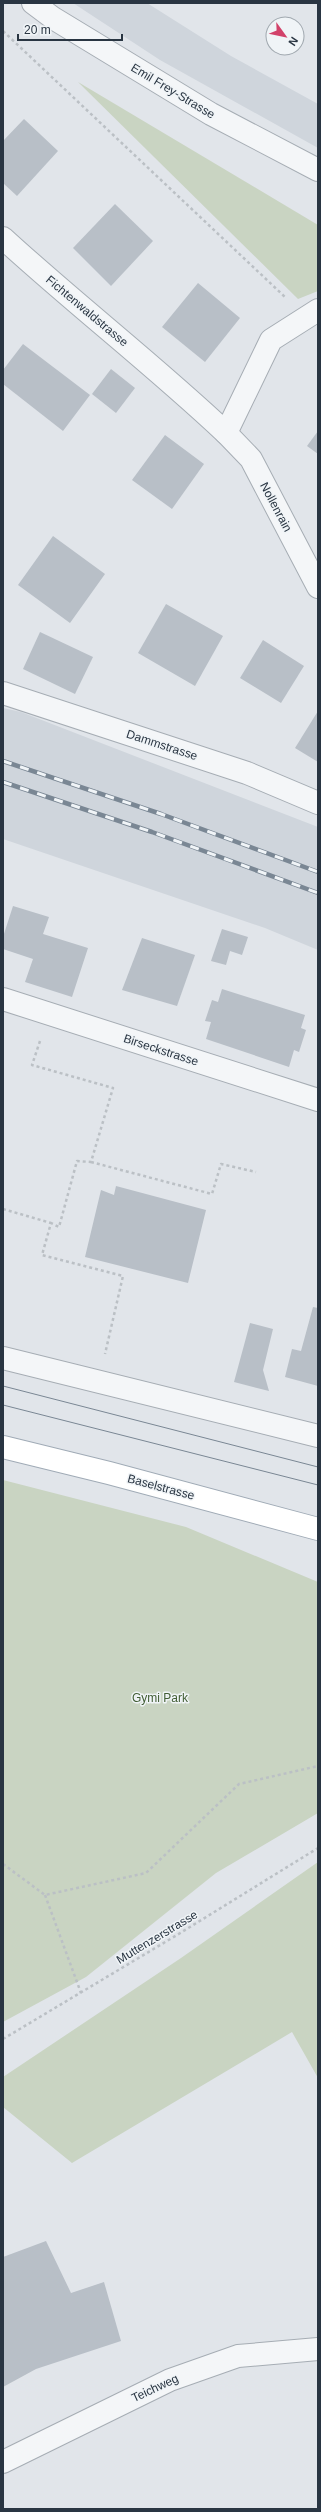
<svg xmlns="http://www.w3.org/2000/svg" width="321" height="2512" font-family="Arial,sans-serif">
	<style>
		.built { fill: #cfd5dc }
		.green { fill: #c9d4c2 }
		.building { fill: #b8bfc7 }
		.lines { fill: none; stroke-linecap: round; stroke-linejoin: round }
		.minor-casing { stroke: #a6adb4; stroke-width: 24 }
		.major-casing { stroke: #a0abb6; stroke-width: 24 }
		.path { stroke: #bbc0c5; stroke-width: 2.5; stroke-dasharray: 3 3; stroke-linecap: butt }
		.minor { stroke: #f4f6f8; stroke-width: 22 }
		.major { stroke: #fff; stroke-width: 22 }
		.tram { stroke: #7a8794; stroke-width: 1 }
		.rail-casing { stroke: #7a8794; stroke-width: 4.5 }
		.rail { stroke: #f0f4f7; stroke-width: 3; stroke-dasharray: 9; stroke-linecap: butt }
		.labels { text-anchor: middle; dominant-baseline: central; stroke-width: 3; stroke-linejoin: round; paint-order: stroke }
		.street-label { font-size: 12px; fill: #293542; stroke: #f0f4f7 }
		.park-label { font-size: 12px; fill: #425e35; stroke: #f0f4f7 }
	</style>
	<rect width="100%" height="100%" fill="#e1e5ea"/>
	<g class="built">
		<polygon points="73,3 147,3 231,56 318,104 318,148 160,60"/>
		<polygon points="3,708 21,712 318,827 318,950 265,928 3,839"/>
	</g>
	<g class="green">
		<polygon points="78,82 318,225 318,291 298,299"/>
		<polygon points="3,1480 186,1527 318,1582 318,1813 216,1873 86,1977 3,2022"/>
		<polygon points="318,1862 318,2078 292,2032 72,2163 3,2107 3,2077 181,1958"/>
	</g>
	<g class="building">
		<polygon points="24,119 58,151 17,196 3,183 3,141"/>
		<polygon points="115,204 153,241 111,286 73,248"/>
		<polygon points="198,283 240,318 205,362 162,327"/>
		<polygon points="23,344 90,395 63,431 3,384 3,370"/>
		<polygon points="111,369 135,388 116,413 92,394"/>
		<polygon points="318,431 318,454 307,446"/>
		<polygon points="165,435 204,464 172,509 132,480"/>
		<polygon points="53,536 105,574 70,623 18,585"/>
		<polygon points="166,604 223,636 195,686 138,653"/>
		<polygon points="40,632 93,657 75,694 23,669"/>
		<polygon points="263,640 304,666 281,703 240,678"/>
		<polygon points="318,711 318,762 295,748"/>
		<polygon points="13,906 49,917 43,934 88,948 72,997 25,982 33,959 3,949 3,937"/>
		<polygon points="222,929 248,937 242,955 230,951 226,965 211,961"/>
		<polygon points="142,938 195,955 177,1006 122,990"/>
		<polygon points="222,989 305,1015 301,1028 306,1030 299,1052 294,1050 289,1067 206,1039 211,1022 205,1021 212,1000 218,1002"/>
		<polygon points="116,1186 206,1210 188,1283 85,1257 101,1190 114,1195"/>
		<polygon points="313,1307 318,1308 318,1386 285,1377 292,1349 301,1351"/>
		<polygon points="250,1323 273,1329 263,1370 269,1391 234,1382"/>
		<polygon points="46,2241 71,2293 104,2282 121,2341 36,2369 3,2387 3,2257"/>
	</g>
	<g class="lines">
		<g class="minor-casing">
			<g id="minor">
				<polyline points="33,3 53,18 211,114 318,170"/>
				<path d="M3,238c73,67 151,127 223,195l45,-93 47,-30"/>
				<polyline points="226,433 251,459 318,587"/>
				<polyline points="3,693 247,773 318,803"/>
				<polyline points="3,999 318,1100"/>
				<polyline points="3,1358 318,1436"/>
				<polyline points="3,2462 170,2380 238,2356 318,2349"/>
			</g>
		</g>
		<g class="major-casing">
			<polyline id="major" points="3,1447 109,1473 318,1529"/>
		</g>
		<g class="path">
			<polyline points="3,31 285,297"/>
			<polyline points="40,1041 32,1065 113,1088 91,1162 77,1161 59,1227 51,1223"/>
			<polyline points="91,1162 212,1194 221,1164 256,1172"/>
			<polyline points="3,1209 51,1223 42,1255 123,1276 105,1354"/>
			<polyline points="3,1864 45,1895 146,1873 239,1784 318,1766"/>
			<polyline points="45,1895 81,1993"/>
			<polyline points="3,2039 177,1935 318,1848"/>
		</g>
		<use href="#minor" class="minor"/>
		<use href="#major" class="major"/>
		<g class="tram">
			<polyline points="3,1386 318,1467"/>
			<polyline points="3,1405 318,1485"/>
		</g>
		<g class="rail-casing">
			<g id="rail">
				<polyline points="3,761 161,814 318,872"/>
				<polyline points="3,782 152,832 318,893"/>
			</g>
		</g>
		<use href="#rail" class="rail"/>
	</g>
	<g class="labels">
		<g class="street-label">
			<text transform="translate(173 91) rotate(31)">Emil Frey-Strasse</text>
			<text transform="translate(87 311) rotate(40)">Fichtenwaldstrasse</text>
			<text transform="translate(276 507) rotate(62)">Nollenrain</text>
			<text transform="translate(162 745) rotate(18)">Dammstrasse</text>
			<text transform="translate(161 1050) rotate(18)">Birseckstrasse</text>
			<text transform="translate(161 1487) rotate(15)">Baselstrasse</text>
			<text transform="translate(157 1937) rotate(-31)">Muttenzerstrasse</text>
			<text transform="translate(155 2388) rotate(-25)">Teichweg</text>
		</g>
		<g class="park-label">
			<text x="160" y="1698">Gymi Park</text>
		</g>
	</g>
	<rect width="321" height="2512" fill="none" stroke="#293542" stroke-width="8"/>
	<g transform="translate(285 36) rotate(123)"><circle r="19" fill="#f0f4f7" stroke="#a0a8af"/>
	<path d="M0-3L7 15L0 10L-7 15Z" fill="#d2426a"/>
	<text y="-6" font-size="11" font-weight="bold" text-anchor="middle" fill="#293542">N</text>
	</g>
	<path d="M18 34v6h104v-6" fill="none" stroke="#293542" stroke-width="2"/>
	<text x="24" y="34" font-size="12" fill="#293542" stroke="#f0f4f7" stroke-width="3" paint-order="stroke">20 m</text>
</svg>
